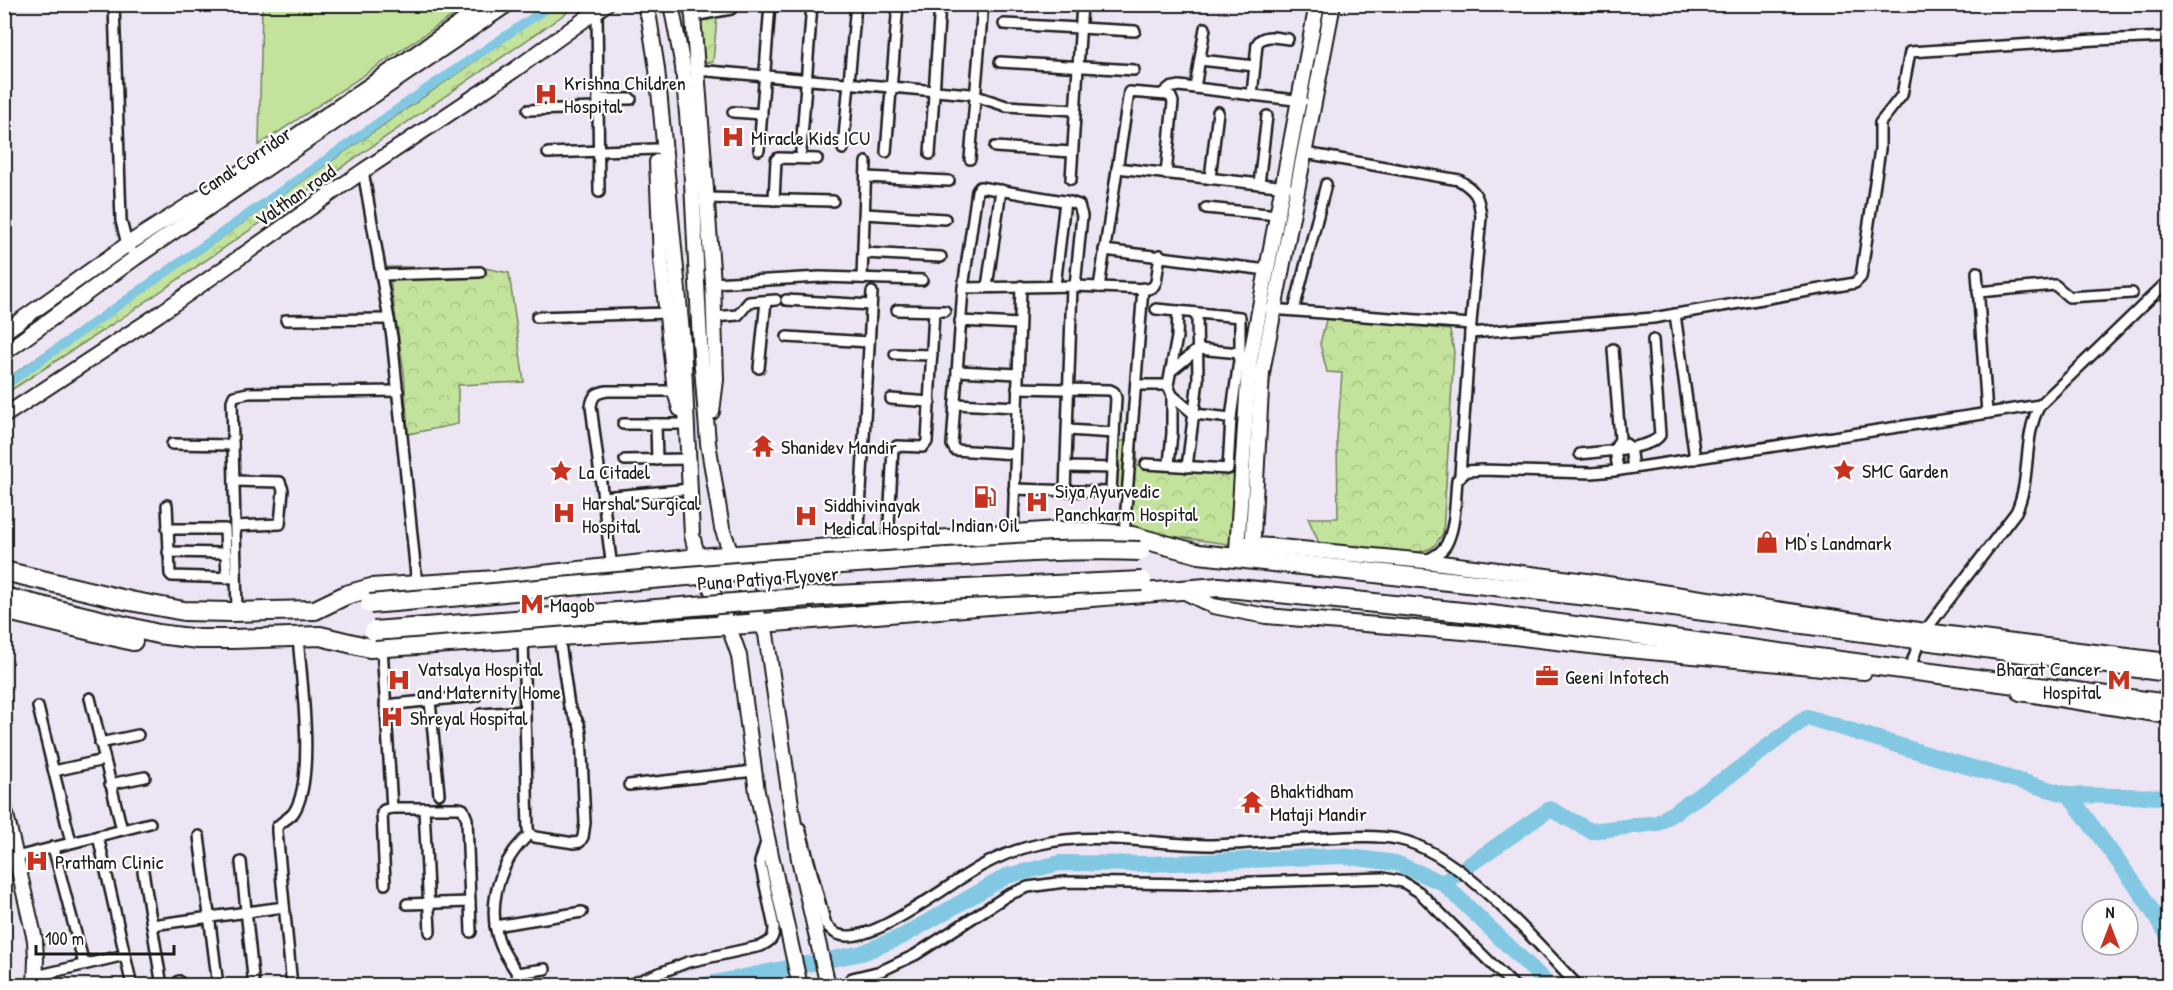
<svg xmlns="http://www.w3.org/2000/svg" width="2173" height="990" font-family="'Patrick Hand',sans-serif">
	<style>
		.grass { fill: #c3e39c; stroke: #70805c; stroke-width: 1.5 }
		.forest { fill: url(#forest-crowns); stroke: #70805c; stroke-width: 1.5 }
		.lines { fill: none; stroke-linecap: round; stroke-linejoin: round }
		.canal { stroke: #82c8e3; stroke-width: 9 }
		.river { stroke: #82c8e3; stroke-width: 16 }
		.street-casing { stroke: #1c1c1c; stroke-width: 14 }
		.secondary-casing { stroke: #1c1c1c; stroke-width: 18 }
		.highway-casing { stroke: #1c1c1c; stroke-width: 22 }
		.street { stroke: #fff; stroke-width: 9 }
		.secondary { stroke: #fff; stroke-width: 14 }
		.highway { stroke: #fff; stroke-width: 18 }
		.highway-bridge-casing { stroke: #1c1c1c; stroke-width: 22; stroke-linecap: butt }
		.highway-bridge { stroke: #fff; stroke-width: 18 }
		.labels { text-anchor: middle; dominant-baseline: central; stroke-width: 4.5; stroke-linejoin: round; paint-order: stroke }
		.poi-label { font-size: 20px; fill: #1c1c1c; stroke: #fff; text-anchor: start }
		.street-label { font-size: 20px; fill: #1c1c1c; stroke: #fff }
	</style>
	<defs>
		<pattern id="forest-crowns" width="20" height="18" patternUnits="userSpaceOnUse" patternTransform="scale(1.5)"><rect width="20" height="18" fill="#c3e39c"/><path d="M2 6a3 3 0 1 1 6 0M12 15a3 3 0 1 1 6 0" fill="none" stroke="#a7c286"/></pattern>
	</defs>
	<rect width="100%" height="100%" fill="#ede5f3"/>
	<filter id="ink" filterUnits="userSpaceOnUse"><feTurbulence type="fractalNoise" baseFrequency=".0167" numOctaves="2"/><feDisplacementMap in="SourceGraphic" scale="12" xChannelSelector="R" yChannelSelector="G"/><feConvolveMatrix kernelMatrix="1 2 1 2 8 2 1 2 1" color-interpolation-filters="sRGB"/></filter>
	<g filter="url(#ink)">
		<polygon class="grass" points="262,5 456,4 456,5 455,14 259,145"/>
		<g class="forest">
			<polygon points="557,4 578,5 116,322 5,394 5,380 9,377 50,349 112,314"/>
			<polygon points="695,5 718,5 713,62 699,63"/>
			<polygon points="388,267 479,267 509,273 524,382 458,385 458,424 408,434 404,372"/>
			<path d="M1327,316l123,14 4,22 -11,181c-3,5 -7,12 -12,15 -19,12 -88,0 -112,-5l-11,-25h30l-1,-80 5,-65 -15,-1 -7,-28z"/>
			<polygon points="1255,351 1273,353 1266,417 1260,533 1228,544 1129,530 1133,491 1116,488 1117,442 1137,438 1137,466 1246,476"/>
		</g>
		<g class="lines">
			<polyline class="canal" points="4,386 422,92 553,4"/>
			<g class="river">
				<polyline points="2168,797 2069,795 2137,887 2168,936"/>
				<polyline points="1443,883 1550,809 1591,831 1658,823 1729,776 1807,717 1952,762 2069,795"/>
				<polyline points="699,986 862,953 903,936 1007,876 1060,863 1150,864 1342,856 1396,863 1443,883 1550,986"/>
			</g>
			<g class="street-casing">
				<g id="street">
					<polyline points="114,4 121,221 126,240 135,258"/>
					<polyline points="597,10 599,192"/>
					<polyline points="693,16 731,9"/>
					<polyline points="1004,24 1135,31"/>
					<polyline points="1200,60 1255,66"/>
					<polyline points="1000,62 1134,70"/>
					<polyline points="697,70 970,94 1006,106 1075,110"/>
					<polyline points="1195,88 1205,28"/>
					<polyline points="1162,94 1169,88 1179,86 1303,101"/>
					<path d="M1252,95l5,-51c6,-11 20,-6 31,-5"/>
					<polyline points="598,99 631,99"/>
					<polyline points="528,110 598,108"/>
					<polyline points="733,112 762,114"/>
					<polyline points="995,147 1072,152"/>
					<polyline points="843,149 856,4"/>
					<polyline points="759,150 770,4"/>
					<polyline points="801,151 812,4"/>
					<polyline points="886,152 898,4"/>
					<polyline points="548,153 656,149"/>
					<path d="M1305,153l154,27c17,11 20,16 22,37l-11,116 -10,142"/>
					<polyline points="930,154 940,4"/>
					<polyline points="970,159 983,4"/>
					<polyline points="1117,168 1287,187"/>
					<polyline points="363,171 392,337 417,585"/>
					<polyline points="866,177 949,181"/>
					<polyline points="1210,178 1218,112"/>
					<polyline points="1071,179 1082,4"/>
					<polyline points="1259,184 1267,116"/>
					<polyline points="706,198 833,201"/>
					<polyline points="774,200 776,160 778,158 817,159"/>
					<polyline points="1206,208 1278,215"/>
					<polyline points="865,214 945,219"/>
					<polyline points="1104,250 1267,270"/>
					<polyline points="863,253 941,257"/>
					<polyline points="1977,272 1987,413"/>
					<polyline points="382,275 480,272"/>
					<polyline points="862,278 866,162"/>
					<polyline points="713,283 820,277 922,280"/>
					<polyline points="1055,286 1065,201"/>
					<polyline points="987,287 1001,190"/>
					<polyline points="1099,287 1129,92 1167,95 1171,97 1173,102 1166,174"/>
					<polyline points="963,288 1075,286 1148,289 1153,287 1156,282 1160,255"/>
					<polyline points="1978,292 2055,285 2069,297 2132,293"/>
					<polyline points="786,300 871,305"/>
					<polyline points="1270,309 1471,324"/>
					<polyline points="897,310 945,311"/>
					<polyline points="1294,310 1326,184"/>
					<polyline points="1675,314 1695,459"/>
					<polyline points="537,317 667,313"/>
					<polyline points="714,317 738,315 749,302 776,300"/>
					<polyline points="286,320 389,319"/>
					<polyline points="960,321 1019,324"/>
					<polyline points="1470,333 1653,318 1855,283 1861,277 1880,149 1880,123 1902,95 1910,52 2095,40 2168,37"/>
					<polyline points="787,337 869,342"/>
					<polyline points="1613,349 1620,439 1615,449 1618,470"/>
					<polyline points="895,354 932,355"/>
					<polyline points="759,368 766,301"/>
					<polyline points="957,371 1018,374"/>
					<polyline points="1171,371 1198,349 1240,353"/>
					<polyline points="1136,385 1168,385"/>
					<polyline points="1172,395 1194,414 1231,418"/>
					<polyline points="891,399 930,402"/>
					<polyline points="955,404 1017,407"/>
					<polyline points="623,424 684,424"/>
					<polyline points="656,424 657,460"/>
					<polyline points="1068,430 1114,433"/>
					<polyline points="172,444 233,445"/>
					<polyline points="1626,444 1630,447 1633,468"/>
					<polyline points="1015,454 955,450 952,445 963,288 977,191 980,187 1070,202 1079,205 1082,216 1075,286"/>
					<path d="M1580,454c17,-2 73,-5 80,-19l-7,-95"/>
					<polyline points="625,460 689,459"/>
					<polyline points="1146,464 1228,469 1231,418 1240,353 1240,317 1156,309"/>
					<polyline points="1169,464 1172,433 1172,395 1168,385 1177,337 1178,311"/>
					<polyline points="1066,467 1113,468"/>
					<polyline points="1187,467 1198,380 1197,313"/>
					<polyline points="234,481 280,482 283,490 280,524 235,526"/>
					<polyline points="1014,489 1107,492 1111,491 1116,398 1114,392 1110,390 1017,388"/>
					<polyline points="1065,491 1072,286"/>
					<polyline points="603,497 690,489"/>
					<polyline points="167,505 170,574 172,576 236,578"/>
					<polyline points="167,529 225,529 227,578"/>
					<polyline points="1013,534 1021,286"/>
					<polyline points="1124,535 1143,288"/>
					<polyline points="888,544 893,448 897,446 923,447 927,442 934,311"/>
					<polyline points="858,546 872,292"/>
					<polyline points="168,552 226,553"/>
					<path d="M1425,561c9,-5 18,-9 22,-18 9,-18 8,-44 10,-63l10,-9 15,-1 110,3 22,-2 426,-66"/>
					<path d="M612,568l-21,-162c2,-11 5,-13 16,-15h68"/>
					<polyline points="237,612 232,401 234,396 248,393 398,391"/>
					<polyline points="523,638 528,829 530,834 535,837 574,843 580,842 583,837 585,823 581,733 579,724 569,706 559,636"/>
					<polyline points="382,647 392,808"/>
					<path d="M1909,671l11,-32 5,-8 91,-119c16,-33 6,-75 24,-107l128,-124"/>
					<polyline points="90,698 122,830"/>
					<polyline points="430,701 439,794"/>
					<polyline points="385,705 476,696"/>
					<polyline points="38,707 71,842"/>
					<polyline points="481,714 525,711"/>
					<polyline points="100,743 138,735"/>
					<polyline points="54,771 104,760"/>
					<polyline points="110,784 145,777"/>
					<polyline points="629,785 754,771"/>
					<polyline points="424,808 430,932"/>
					<path d="M800,828l26,97c3,2 7,7 11,9 32,15 117,-55 148,-70 17,-9 36,-16 55,-20 56,-13 115,1 172,1 37,-1 75,-5 113,-7 24,-1 48,-3 72,1 62,12 137,101 181,147"/>
					<polyline points="98,836 132,986"/>
					<polyline points="199,836 218,986"/>
					<polyline points="53,847 84,964"/>
					<polyline points="16,857 150,823"/>
					<polyline points="241,862 254,986"/>
					<polyline points="143,871 162,986"/>
					<polyline points="385,884 382,813 384,810 392,808 459,808 463,809 467,819 471,932"/>
					<polyline points="407,904 470,902"/>
					<polyline points="152,925 284,907"/>
					<polyline points="495,926 582,912"/>
					<polyline points="517,973 545,969"/>
					<polyline points="36,976 125,955"/>
					<polyline points="179,981 180,986"/>
					<path d="M292,986l-15,-154v-5c5,-6 13,-9 17,-15 22,-34 7,-134 4,-175"/>
					<path d="M526,986c-9,-13 -19,-27 -25,-40 -16,-38 -2,-86 29,-112"/>
					<path d="M626,986l62,-24 73,-16c10,-5 13,-7 13,-19l-14,-65 7,-23"/>
					<polyline points="844,986 852,978 881,971 915,955 1008,895 1028,887 1065,882 1191,884 1383,878 1403,882 1419,892 1514,986"/>
				</g>
			</g>
			<g class="secondary-casing">
				<g id="secondary">
					<path d="M644,4l5,14 8,51 26,274 9,192c9,43 35,79 47,121l18,136 43,194"/>
					<polyline points="671,4 683,67 691,162 700,342 708,443 722,528 732,556 766,634 799,859 828,986"/>
					<polyline points="690,4 693,16 713,283 716,380 712,412"/>
					<polyline points="657,162 661,259 675,391 680,409"/>
					<polyline points="4,332 128,244 280,147 488,4"/>
					<polyline points="4,353 135,258 508,4"/>
					<polyline points="4,416 159,314 363,171 513,71 606,4"/>
					<polyline points="1238,543 1425,561 1587,581 1925,631 2168,661"/>
					<polyline points="1237,551 1249,365 1317,4"/>
					<polyline points="1252,553 1262,372 1333,4"/>
					<polyline points="1183,591 1213,606 1266,616 1488,634 1607,648 1864,672"/>
					<polyline points="2020,693 2168,716"/>
					<polyline points="4,806 35,940 36,959 35,986"/>
				</g>
			</g>
			<g class="highway-casing">
				<g id="highway">
					<polyline points="4,571 130,601 184,611 231,612 315,610 346,595 371,588 497,580 698,558 1001,535 1057,531 1094,532 1132,536 1199,554 1597,597 2168,672"/>
					<polyline points="4,597 158,634 198,639 233,639 320,636 370,648 762,623 1219,587 1491,615 2168,704"/>
					<polyline points="4,610 133,641"/>
				</g>
			</g>
			<use href="#street" class="street"/>
			<use href="#secondary" class="secondary"/>
			<use href="#highway" class="highway"/>
			<g class="highway-bridge-casing">
				<g id="highway-bridge">
					<path d="M370,604c172,-15 344,-32 516,-43 84,-5 169,-13 254,-10"/>
					<polyline points="374,631 836,595 1142,581"/>
				</g>
			</g>
			<use href="#highway-bridge" class="highway-bridge"/>
		</g>
	</g>
	<defs>
		<g id="hospital-bare" transform="scale(1.8)"><path d="M-5-5h3v3.5h4V-5h3V5h-3V1.5h-4V5h-3Z" fill="#c8321e" stroke="#fff" stroke-width="2.5" paint-order="stroke"/></g>
		<g id="temple-bare" transform="scale(1.8)"><path d="M0-6L5-2H3V0L6.5 2.5H4V6H1.5V3h-3V6H-4V2.5H-6.5L-3 0V-2H-5Z" fill="#c8321e" stroke="#fff" stroke-width="2.5" paint-order="stroke"/></g>
		<g id="sight-bare" transform="scale(1.8)"><path d="M0-6L1.8-2.2L6-1.7L2.9 1.2L3.7 5.4L0 3.3L-3.7 5.4L-2.9 1.2L-6-1.7L-1.8-2.2Z" fill="#c8321e" stroke="#fff" stroke-width="2.5" paint-order="stroke"/></g>
		<g id="fuel-bare" transform="scale(1.8)"><path d="M-5.5-6h7V0h2V4h1.3V-2.5L3-4.5l.8-.8L6-3V5H2.5V1h-1V6h-7ZM-4.2-4.7v3.2H.2V-4.7Z" fill="#c8321e" stroke="#fff" stroke-width="2.5" paint-order="stroke"/></g>
		<g id="shop-bare" transform="scale(1.8)"><path d="M-5-2.5h2.3a2.7 3.5 0 0 1 5.4 0H5L5.5 6h-11ZM-1.5-2.5h3a1.5 2.3 0 0 0-3 0Z" fill="#c8321e" stroke="#fff" stroke-width="2.5" paint-order="stroke"/></g>
		<g id="metro-bare" transform="scale(1.8)"><path d="M-5.5 5V-5H-3L0 0L3-5H5.5V5H3V-.5L0 4L-3-.5V5Z" fill="#c8321e" stroke="#fff" stroke-width="2.5" paint-order="stroke"/></g>
		<g id="office-bare" transform="scale(1.8)"><path d="M-6-3h4V-5.5h4V-3h4V5H-6ZM-1-4.5V-3h2v-1.5ZM-6 0V1H6V0Z" fill="#c8321e" stroke="#fff" stroke-width="2.5" paint-order="stroke"/></g>
	</defs>
	<g fill-rule="evenodd">
		<use href="#hospital-bare" x="546" y="94"/>
		<use href="#hospital-bare" x="733" y="137"/>
		<use href="#temple-bare" x="763" y="446"/>
		<use href="#sight-bare" x="1844" y="470"/>
		<use href="#sight-bare" x="561" y="471"/>
		<use href="#fuel-bare" x="985" y="497"/>
		<use href="#hospital-bare" x="1037" y="502"/>
		<use href="#hospital-bare" x="564" y="513"/>
		<use href="#hospital-bare" x="806" y="516"/>
		<use href="#shop-bare" x="1767" y="542"/>
		<use href="#metro-bare" x="532" y="604"/>
		<use href="#office-bare" x="1547" y="676"/>
		<use href="#hospital-bare" x="399" y="680"/>
		<use href="#metro-bare" x="2119" y="680"/>
		<use href="#hospital-bare" x="392" y="717"/>
		<use href="#temple-bare" x="1252" y="802"/>
		<use href="#hospital-bare" x="37" y="861"/>
	</g>
	<g class="labels">
		<g class="poi-label">
			<text x="564" y="82">Krishna Children<tspan x="564" dy="23">Hospital</tspan></text>
			<text x="751" y="137">Miracle Kids ICU</text>
			<text x="781" y="446">Shanidev Mandir</text>
			<text x="1862" y="470">SMC Garden</text>
			<text x="579" y="471">La Citadel</text>
			<text x="1055" y="490">Siya Ayurvedic<tspan x="1055" dy="23">Panchkarm Hospital</tspan></text>
			<text x="582" y="502">Harshal Surgical<tspan x="582" dy="23">Hospital</tspan></text>
			<text x="824" y="504">Siddhivinayak<tspan x="824" dy="23">Medical Hospital</tspan></text>
			<text x="985" y="524" text-anchor="middle">Indian Oil</text>
			<text x="1785" y="542">MD's Landmark</text>
			<text x="550" y="604">Magob</text>
			<text x="417" y="668">Vatsalya Hospital<tspan x="417" dy="23">and Maternity Home</tspan></text>
			<text x="2101" y="668" text-anchor="end">Bharat Cancer<tspan x="2101" dy="23">Hospital</tspan></text>
			<text x="1565" y="676">Geeni Infotech</text>
			<text x="410" y="717">Shreyal Hospital</text>
			<text x="1270" y="790">Bhaktidham<tspan x="1270" dy="23">Mataji Mandir</tspan></text>
			<text x="55" y="861">Pratham Clinic</text>
		</g>
		<g class="street-label">
			<text transform="translate(244 161) rotate(-34)">Canal Corridor</text>
			<text transform="translate(295 195) rotate(-35)">Valthan road</text>
			<text transform="translate(768 578) rotate(-4)">Puna Patiya Flyover</text>
		</g>
	</g>
	<rect width="2173" height="990" fill="none" stroke="#fff" stroke-width="24"/>
	<rect x="12" y="12" width="2149" height="966" fill="none" stroke="#1c1c1c" stroke-width="2" filter="url(#ink)"/>
	<g transform="translate(2110 927)"><circle r="28" fill="#ffffff" stroke="#a4a4a4" stroke-width="1.5"/>
	<path d="M0-4.5L10 22L0 15L-10 22Z" fill="#c8321e"/>
	<text y="-9" font-size="16" font-weight="bold" text-anchor="middle" fill="#1c1c1c">N</text>
	</g>
	<path d="M36 945v9h138v-9" fill="none" stroke="#1c1c1c" stroke-width="3"/>
	<text x="45" y="945" font-size="18" fill="#1c1c1c" stroke="#ffffff" stroke-width="4.5" paint-order="stroke">100 m</text>
</svg>
